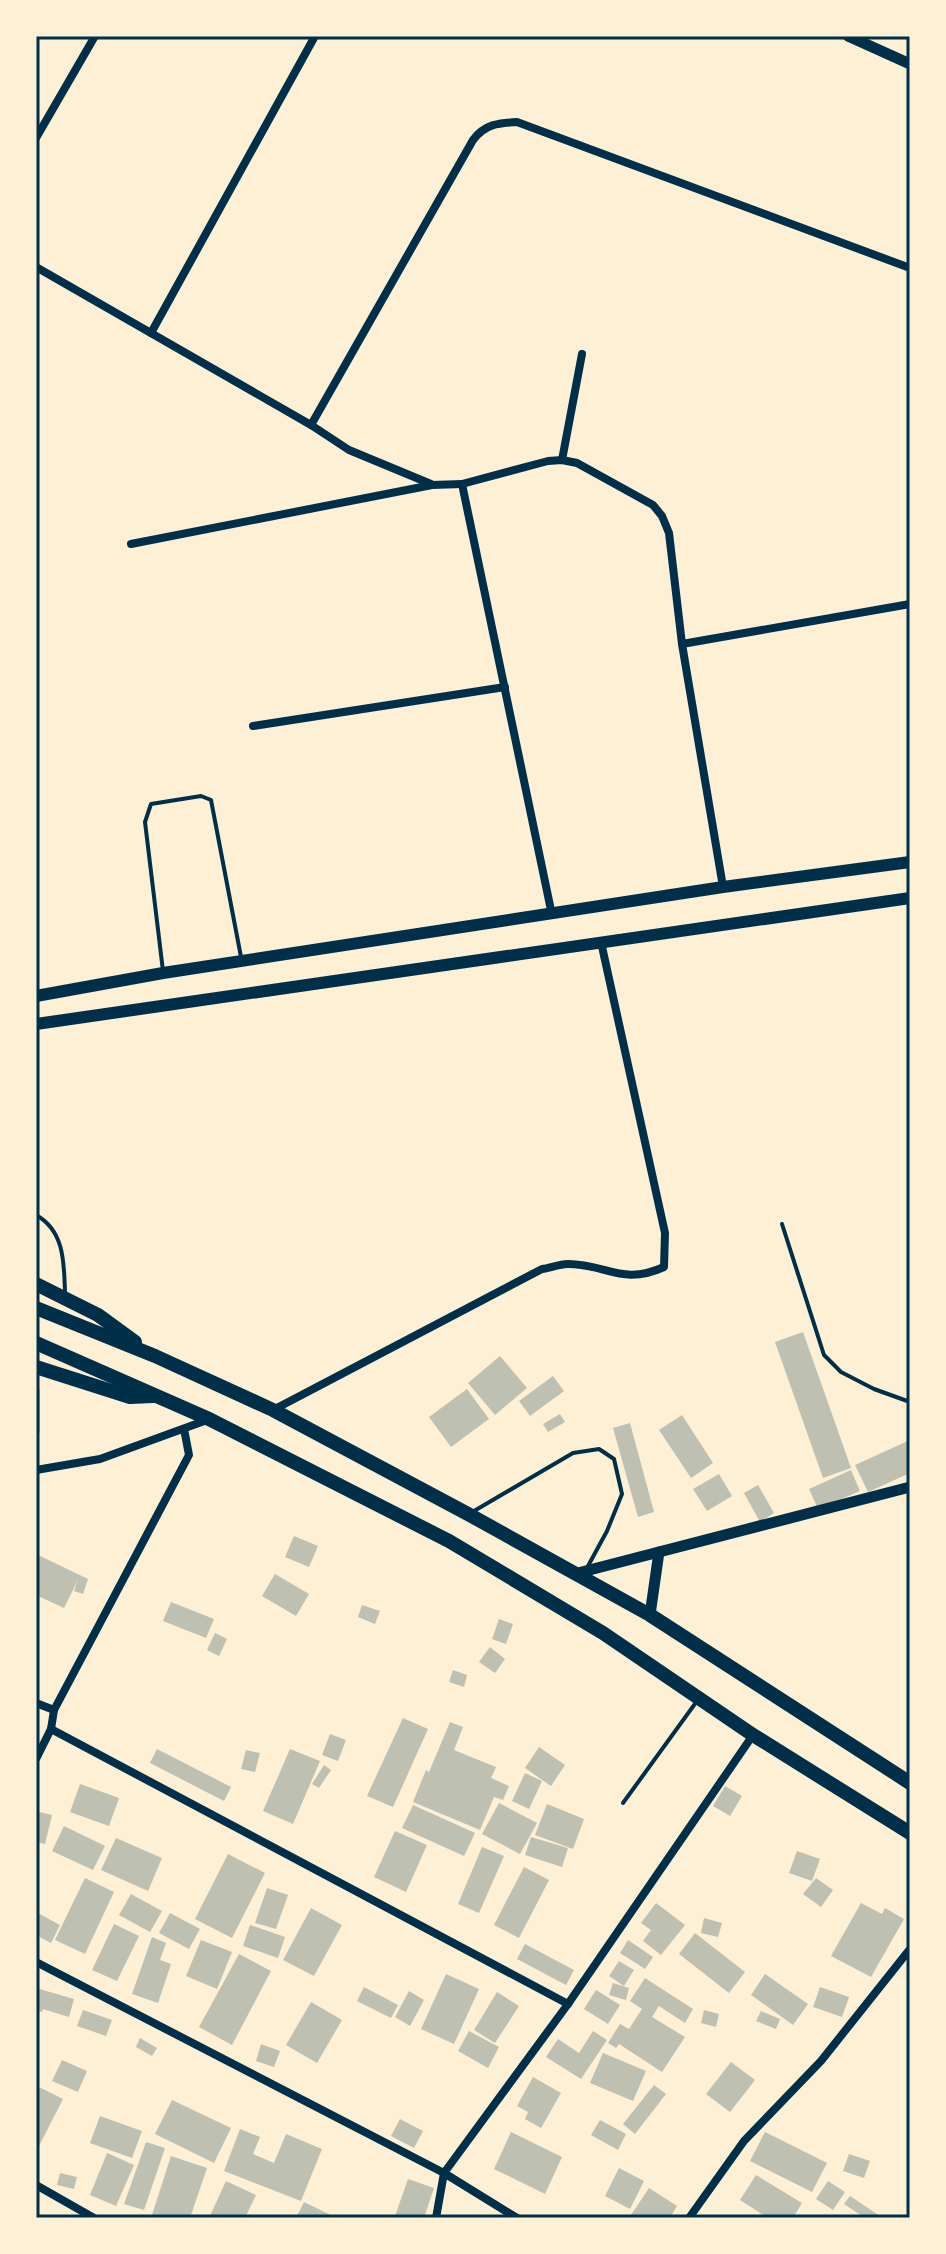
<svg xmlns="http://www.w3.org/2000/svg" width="946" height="2254" font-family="'Public Sans',sans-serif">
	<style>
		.building { fill: #bec0b2 }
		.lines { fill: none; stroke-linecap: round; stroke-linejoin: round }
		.service { stroke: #003049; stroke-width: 4 }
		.minor { stroke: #003049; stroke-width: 8 }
		.tertiary { stroke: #003049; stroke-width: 11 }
		.secondary { stroke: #003049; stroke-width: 12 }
		.trunk { stroke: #003049; stroke-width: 14 }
		.neatline { fill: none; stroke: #003049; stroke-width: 3 }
	</style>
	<rect width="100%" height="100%" fill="#fdf0d5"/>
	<g class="building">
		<polygon points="803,1332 851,1468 823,1478 775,1342"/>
		<polygon points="500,1356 527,1388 495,1415 468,1383"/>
		<polygon points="553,1376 564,1391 530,1416 519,1401"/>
		<rect x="36" y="1389" width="4" height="44"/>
		<polygon points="467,1389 489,1419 451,1447 429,1417"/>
		<polygon points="560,1414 565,1422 548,1432 543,1424"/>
		<polygon points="682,1415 713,1463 691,1478 659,1430"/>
		<polygon points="630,1423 654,1512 638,1517 613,1428"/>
		<polygon points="910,1440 910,1473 868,1492 855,1465"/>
		<polygon points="851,1470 860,1491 818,1509 809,1489"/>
		<polygon points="719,1474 732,1496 707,1511 693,1489"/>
		<polygon points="758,1485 774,1513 760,1522 744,1493"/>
		<polygon points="294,1536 318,1546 309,1567 285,1557"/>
		<polygon points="36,1554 88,1579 83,1594 74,1591 78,1580 64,1608 36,1595"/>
		<polygon points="275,1574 309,1594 296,1616 262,1596"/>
		<polygon points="171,1602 214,1619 206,1638 163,1621"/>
		<polygon points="362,1605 380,1611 375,1624 358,1617"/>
		<polygon points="499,1619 513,1624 506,1644 492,1639"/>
		<polygon points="215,1633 227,1639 219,1656 207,1650"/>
		<polygon points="490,1647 505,1659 495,1673 479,1662"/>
		<polygon points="453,1670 467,1675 464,1687 449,1682"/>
		<polygon points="403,1718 428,1729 393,1807 367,1796"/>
		<polygon points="450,1722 463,1727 454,1750 496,1767 491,1778 509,1786 503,1800 494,1797 480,1830 413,1802 426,1770 429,1772"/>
		<polygon points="330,1734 346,1740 338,1761 322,1755"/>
		<polygon points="539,1747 565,1765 551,1786 525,1768"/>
		<polygon points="157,1749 231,1787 224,1801 150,1763"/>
		<polygon points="290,1749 320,1761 293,1824 263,1811"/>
		<polygon points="246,1750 260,1753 255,1772 241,1769"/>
		<polygon points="324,1765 331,1770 319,1788 312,1784"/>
		<polygon points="525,1773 542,1781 529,1809 512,1801"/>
		<polygon points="80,1784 119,1798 109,1826 70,1812"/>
		<polygon points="725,1786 742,1796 730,1816 713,1806"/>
		<polygon points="499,1803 537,1823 520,1854 482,1834"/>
		<polygon points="547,1804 584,1819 573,1849 535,1835"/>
		<polygon points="413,1805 475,1833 464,1856 402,1828"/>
		<polygon points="36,1811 52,1815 45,1844 36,1842"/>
		<polygon points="64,1826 105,1846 93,1870 52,1851"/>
		<polygon points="395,1831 427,1845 406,1892 374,1877"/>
		<polygon points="531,1837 568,1848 562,1867 525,1855"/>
		<polygon points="116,1838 162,1858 148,1891 101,1870"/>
		<polygon points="482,1847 504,1856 479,1913 458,1904"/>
		<polygon points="797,1851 820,1859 812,1881 789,1873"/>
		<polygon points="228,1854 265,1873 232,1938 195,1919"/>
		<polygon points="524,1867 549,1880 519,1938 494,1925"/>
		<polygon points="85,1878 114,1892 85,1954 55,1940"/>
		<polygon points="816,1878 833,1890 821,1907 803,1894"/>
		<polygon points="267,1888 288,1895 276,1929 255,1923"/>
		<polygon points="131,1894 162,1911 150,1932 119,1915"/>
		<polygon points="656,1903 685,1925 661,1955 643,1941 651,1930 641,1923"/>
		<polygon points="861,1903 882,1914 885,1908 904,1919 871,1977 831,1956"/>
		<polygon points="311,1908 342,1925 314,1976 283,1960"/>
		<polygon points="36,1912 60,1925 51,1943 36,1935"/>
		<polygon points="170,1913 200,1929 189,1949 159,1933"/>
		<polygon points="704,1918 722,1923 718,1937 701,1933"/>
		<polygon points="114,1924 139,1936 117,1981 92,1970"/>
		<polygon points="250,1925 285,1937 278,1958 243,1946"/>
		<polygon points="695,1933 745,1972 729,1993 679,1954"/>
		<polygon points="152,1937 166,1943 160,1960 171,1964 158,2003 132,1994"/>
		<polygon points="201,1940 232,1952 217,1989 186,1976"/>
		<polygon points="628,1940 653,1957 645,1969 620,1953"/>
		<polygon points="525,1944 574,1970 566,1985 517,1959"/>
		<polygon points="239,1954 271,1971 232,2045 199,2027"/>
		<polygon points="619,1961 634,1970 624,1986 609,1976"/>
		<polygon points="446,1974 479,1989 454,2044 421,2029"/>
		<polygon points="765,1974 808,2004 793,2025 751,1995"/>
		<polygon points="645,1978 693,2009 685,2023 659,2006 652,2017 685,2037 662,2072 619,2044 616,2048 608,2043 620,2024 629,2029 642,2009 630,2001"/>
		<polygon points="613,1983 629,1988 626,2000 609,1995"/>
		<polygon points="364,1987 398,2005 391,2018 357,2001"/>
		<polygon points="820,1987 849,1997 842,2017 813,2007"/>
		<polygon points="36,1988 74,1999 69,2017 43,2009 42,2012 36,2010"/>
		<polygon points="596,1990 620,2005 608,2024 584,2009"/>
		<polygon points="409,1991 424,2000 410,2026 395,2017"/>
		<polygon points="497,1992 519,2006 495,2043 474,2030"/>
		<polygon points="311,2002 342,2020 317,2063 286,2045"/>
		<polygon points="83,2010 112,2020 106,2036 77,2026"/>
		<polygon points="704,2010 719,2014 716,2027 701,2023"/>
		<polygon points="761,2011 780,2019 776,2029 756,2021"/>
		<polygon points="469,2031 499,2047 488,2068 458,2051"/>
		<polygon points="593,2031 607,2040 581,2079 546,2057 558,2039 579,2053"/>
		<polygon points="140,2038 157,2048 152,2056 136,2047"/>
		<polygon points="261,2044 280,2051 274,2067 256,2061"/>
		<polygon points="603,2053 646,2071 633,2101 590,2083"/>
		<polygon points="62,2060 87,2071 78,2092 52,2081"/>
		<polygon points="731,2062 755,2080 730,2112 706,2094"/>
		<polygon points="533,2077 561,2093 541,2128 525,2119 528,2112 517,2106"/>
		<polygon points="654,2085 666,2094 635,2134 623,2124"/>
		<polygon points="39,2087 63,2099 36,2152 36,2092"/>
		<polygon points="172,2100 231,2128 214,2163 155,2134"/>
		<polygon points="100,2116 142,2131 132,2158 90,2143"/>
		<polygon points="400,2119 423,2131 414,2148 391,2136"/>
		<polygon points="600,2120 626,2134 618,2150 591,2135"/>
		<polygon points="240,2129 260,2137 253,2154 274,2163 286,2134 322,2149 301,2201 224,2171"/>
		<polygon points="511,2132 562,2157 545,2194 494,2169"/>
		<polygon points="765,2132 827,2163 812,2192 750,2161"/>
		<polygon points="146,2142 165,2148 144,2210 124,2204"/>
		<polygon points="107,2153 134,2165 116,2206 90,2195"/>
		<polygon points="849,2154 870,2161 864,2178 843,2171"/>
		<polygon points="171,2156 207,2168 190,2218 151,2218"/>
		<polygon points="619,2168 644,2181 630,2209 605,2196"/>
		<polygon points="60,2173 77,2177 74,2189 57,2185"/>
		<polygon points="756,2175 802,2203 793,2218 768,2218 740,2200"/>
		<polygon points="408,2179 434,2188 424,2218 395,2216"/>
		<polygon points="226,2181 256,2195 245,2218 209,2218"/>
		<polygon points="828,2181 845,2192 833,2210 816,2199"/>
		<polygon points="649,2188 677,2206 670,2218 629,2218"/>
		<polygon points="850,2196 883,2218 865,2218 844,2204"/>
		<polygon points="304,2202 337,2218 296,2218"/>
	</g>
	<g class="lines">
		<g class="service">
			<polyline points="163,971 145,822 151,804 201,796 211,800 241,957"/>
			<path d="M36,1215c29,16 28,49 29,78"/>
			<polyline points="782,1224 824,1355 841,1372 874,1389 910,1402"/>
			<polyline points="474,1511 573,1453 599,1449 614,1459 622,1494 607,1531 588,1566"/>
			<polyline points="623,1803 697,1701"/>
		</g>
		<g class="minor">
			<polyline points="36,138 95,36"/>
			<polyline points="36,267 311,425 349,450 431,484"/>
			<polyline points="151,333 315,36"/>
			<path d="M311,425l162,-285c12,-16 25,-17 44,-18l393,146"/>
			<polyline points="562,460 582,354"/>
			<polyline points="462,484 552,915"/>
			<polyline points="131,544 432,485 462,484 548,461 562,460 577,463 653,505 662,516 669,533 682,644 723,887"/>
			<polyline points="682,644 910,604"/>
			<polyline points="253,726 505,687"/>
			<path d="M273,1410l269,-141c8,-1 17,-5 26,-5 39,0 54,22 96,3l1,-34 -64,-291"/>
			<polyline points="36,1470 100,1459 207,1420"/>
			<polyline points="36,1703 54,1710"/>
			<polyline points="51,1729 568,2004"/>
			<polyline points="36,1759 51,1729 54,1710 189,1455 184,1429"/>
			<polyline points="36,1962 444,2173 517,2218"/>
			<polyline points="36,2185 94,2218"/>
			<polyline points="436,2218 444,2173 568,2004 753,1735"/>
			<polyline points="689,2218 744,2141 821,2061 910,1949"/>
		</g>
		<g class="tertiary">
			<polyline points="848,36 910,64"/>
			<polyline points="574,1574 910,1487"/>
			<polyline points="650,1615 659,1552"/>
		</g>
		<g class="secondary">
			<polyline points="36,996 163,973 723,887 910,862"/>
			<polyline points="36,1024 910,898"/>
		</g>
		<g class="trunk">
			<polyline points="36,1284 98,1315 135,1342"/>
			<polyline points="36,1308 155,1356 273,1410 468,1514 650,1615 910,1783"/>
			<polyline points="36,1343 209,1419 449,1541 603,1633 753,1735 910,1833"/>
			<polyline points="36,1367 130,1397 153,1396"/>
		</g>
	</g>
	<rect width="946" height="2254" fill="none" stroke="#fdf0d5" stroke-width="76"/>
	<rect x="38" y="38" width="870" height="2178" class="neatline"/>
</svg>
